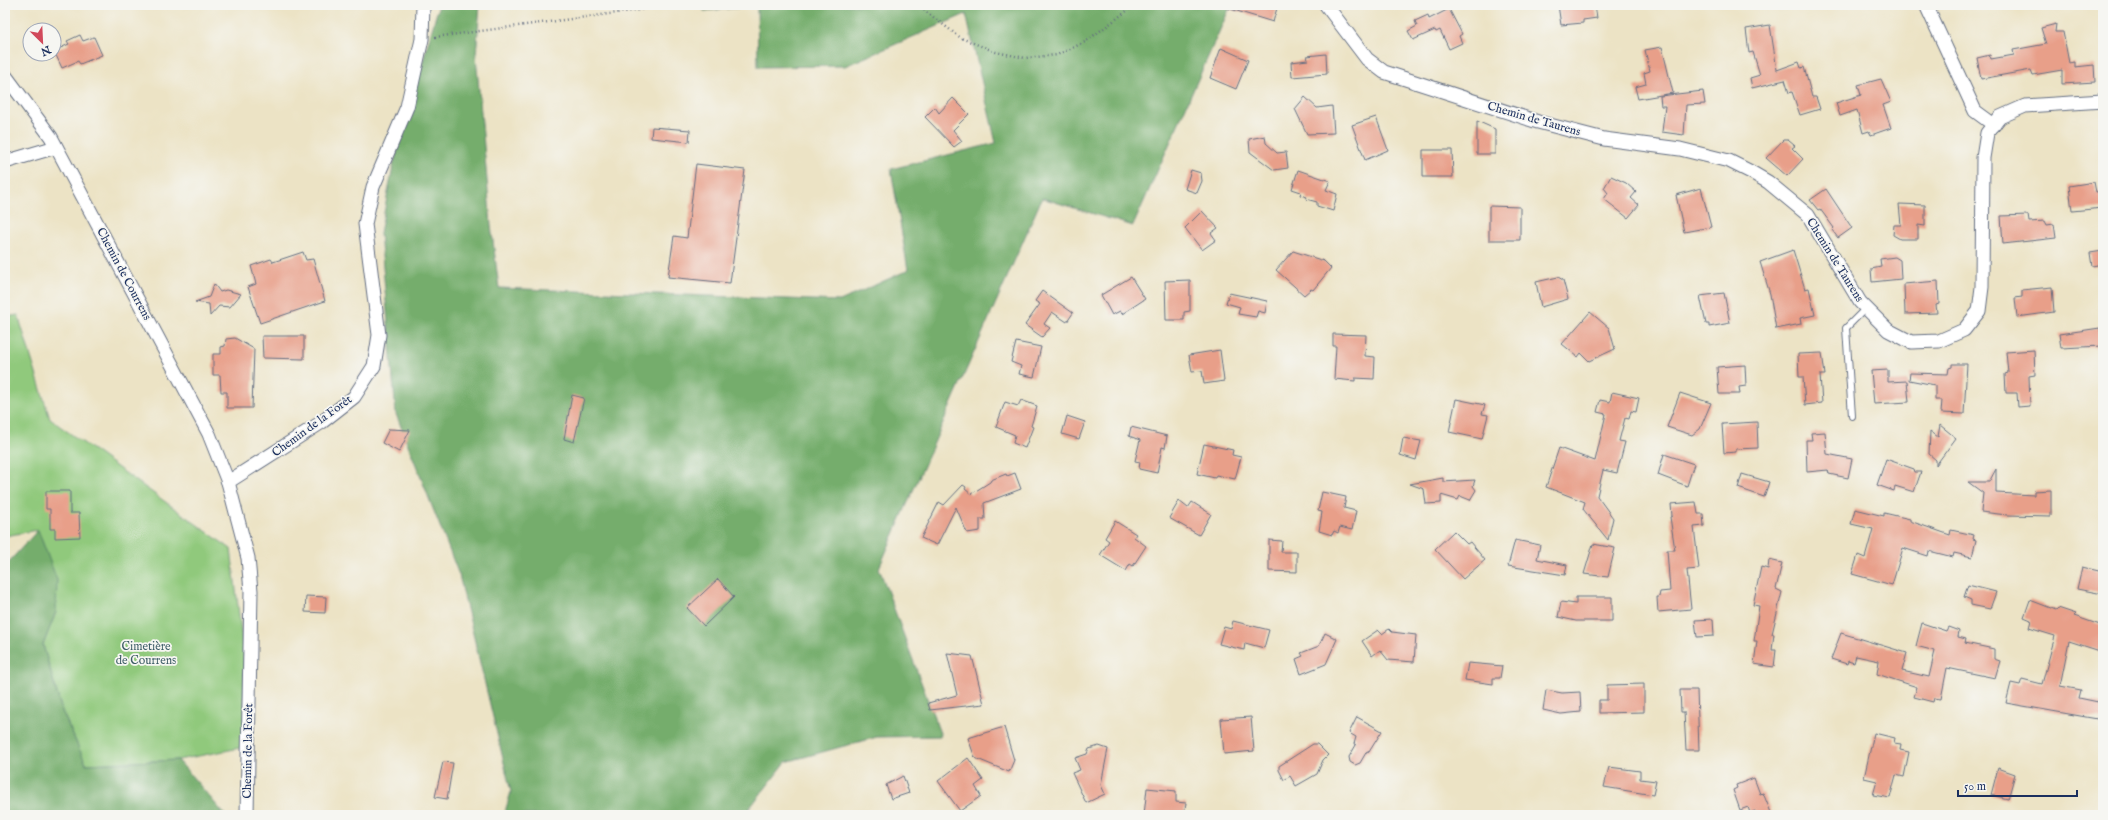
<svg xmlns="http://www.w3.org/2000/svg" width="2108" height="820" font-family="'IM FELL English',serif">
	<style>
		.green { fill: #90c97c; stroke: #567c6d }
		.forest { fill: #74ad6c; stroke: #486e65 }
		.building { fill: #e89f89 }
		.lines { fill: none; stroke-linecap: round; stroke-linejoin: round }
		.lane-casing { stroke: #646e82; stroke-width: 8 }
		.street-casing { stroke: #646e82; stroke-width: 15 }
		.path { stroke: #646e82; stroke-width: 2.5; stroke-dasharray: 1 3; stroke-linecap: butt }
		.lane { stroke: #fff; stroke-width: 6 }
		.street { stroke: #fff; stroke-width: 13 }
		.labels { text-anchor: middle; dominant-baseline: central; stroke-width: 3.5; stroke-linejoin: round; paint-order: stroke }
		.street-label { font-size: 12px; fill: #1b2f5e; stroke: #f6f6f2 }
		.park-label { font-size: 12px; fill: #3e5d67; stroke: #f6f6f2 }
	</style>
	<rect width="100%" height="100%" fill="#f6f6f2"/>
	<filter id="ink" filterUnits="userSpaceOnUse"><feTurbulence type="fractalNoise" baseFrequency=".025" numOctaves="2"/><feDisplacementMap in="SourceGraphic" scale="8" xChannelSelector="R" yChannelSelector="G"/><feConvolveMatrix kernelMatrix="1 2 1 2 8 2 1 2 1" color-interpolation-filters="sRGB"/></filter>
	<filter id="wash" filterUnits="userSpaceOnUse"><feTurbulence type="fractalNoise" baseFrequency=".012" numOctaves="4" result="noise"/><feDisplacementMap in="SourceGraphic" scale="16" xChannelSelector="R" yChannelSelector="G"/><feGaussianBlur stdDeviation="0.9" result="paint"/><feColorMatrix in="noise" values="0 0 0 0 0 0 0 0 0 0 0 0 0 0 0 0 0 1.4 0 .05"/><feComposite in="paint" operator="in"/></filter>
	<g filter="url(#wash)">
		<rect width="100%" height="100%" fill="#ece3c5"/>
		<polygon class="green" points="18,315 50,419 231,549 244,655 245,747 178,760 86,764 62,711 43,645 56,612 38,530 5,536 5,317"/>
		<g class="forest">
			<polygon points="439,5 480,5 476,56 491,225 499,288 840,301 908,270 891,169 996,143 966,14 845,66 758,67 757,6 704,11 704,5 1231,5 1133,226 1042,198 879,568 941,736 877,737 786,762 744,815 504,815 511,792 459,575 396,414 380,233 394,162"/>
			<polygon points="38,530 57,580 56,612 43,645 62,711 86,764 178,760 225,815 5,815 5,566"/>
		</g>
		<g id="blocks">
			<g class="building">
				<polygon points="1227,5 1265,5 1277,8 1273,22 1227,8"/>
				<polygon points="1558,5 1595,5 1597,18 1583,20 1583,23 1561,25"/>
				<polygon points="1449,9 1462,34 1459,36 1462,43 1449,49 1440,30 1436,32 1435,30 1413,40 1408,31 1417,26 1415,21 1428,15 1429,19"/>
				<polygon points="2056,24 2055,32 2063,32 2069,63 2075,62 2075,67 2094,65 2095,82 2062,84 2062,70 2033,75 2031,70 1981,79 1977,58 1990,55 1991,59 2014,55 2013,50 2046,44 2041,28"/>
				<polygon points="1770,25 1777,70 1799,62 1801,68 1804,67 1812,97 1816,97 1820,109 1800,115 1792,92 1789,93 1785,80 1752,88 1750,78 1760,75 1753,52 1749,53 1746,29"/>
				<polygon points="80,35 83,41 94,37 102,55 80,64 78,61 62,68 54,51 69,44 67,41"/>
				<polygon points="1662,47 1673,93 1638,99 1635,87 1646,84 1644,73 1650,71 1645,50"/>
				<polygon points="1221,48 1248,60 1236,89 1210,78"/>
				<polygon points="1326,54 1327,74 1292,77 1291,62 1308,60 1307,56"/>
				<polygon points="1881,79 1891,102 1883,105 1891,128 1871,135 1869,131 1863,133 1857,110 1840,116 1836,103 1861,95 1858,85"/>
				<polygon points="1703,91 1705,104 1686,105 1684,135 1662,132 1665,106 1661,106 1660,96"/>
				<polygon points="1305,97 1317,108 1332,106 1334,133 1307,134 1295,109"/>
				<polygon points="953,98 969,114 953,130 962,141 954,147 925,117 935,107 939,113"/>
				<polygon points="1376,117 1388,150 1365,160 1352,125"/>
				<polygon points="1477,121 1495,129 1495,154 1477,154"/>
				<polygon points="652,127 690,130 689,142 651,138"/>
				<polygon points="1265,136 1266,143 1277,153 1286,152 1288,168 1274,170 1250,152 1249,139"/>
				<polygon points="1783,140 1788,140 1795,146 1792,148 1803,159 1787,176 1766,158"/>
				<polygon points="1423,150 1452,150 1453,177 1423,177"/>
				<polygon points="696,164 745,170 730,283 668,277 674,236 687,238"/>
				<polygon points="1191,170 1201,173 1202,181 1197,193 1185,189"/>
				<polygon points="1298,170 1330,181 1326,190 1337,194 1333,211 1317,206 1317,202 1306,199 1307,197 1300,195 1301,192 1292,189"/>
				<polygon points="1611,176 1626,183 1636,192 1631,198 1639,205 1628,218 1604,199 1608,193 1604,188"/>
				<polygon points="2094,182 2096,192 2103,191 2103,208 2072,211 2069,186"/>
				<polygon points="1701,188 1711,227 1684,232 1676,195"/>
				<polygon points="1826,189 1852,228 1838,238 1832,230 1834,228 1820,209 1818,210 1810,200"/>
				<polygon points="1899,204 1925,205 1925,226 1918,225 1918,239 1900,239 1893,235 1894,225 1901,225"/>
				<polygon points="1489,206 1520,207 1520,240 1489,240"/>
				<polygon points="1202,211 1218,228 1211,233 1216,240 1202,250 1185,228"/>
				<polygon points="2028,215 2029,222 2045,221 2047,225 2054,224 2056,238 2003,244 2001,216"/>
				<polygon points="1793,250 1805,289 1809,288 1815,315 1800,318 1801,324 1776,329 1770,294 1760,262"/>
				<polygon points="1293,251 1324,261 1331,268 1313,290 1311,289 1304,295 1276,270"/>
				<polygon points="2103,251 2103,264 2092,266 2090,253"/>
				<polygon points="303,252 306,260 313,259 325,301 260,323 248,287 256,284 251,266 271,259 273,262"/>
				<polygon points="1895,257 1900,260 1901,279 1872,282 1871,269 1881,267 1880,259"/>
				<polygon points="1131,277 1145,299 1122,314 1120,311 1112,315 1101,295"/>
				<polygon points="1558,277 1563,280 1568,299 1541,307 1536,282"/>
				<polygon points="1190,280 1190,311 1184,312 1184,320 1166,320 1165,281"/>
				<polygon points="1938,281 1939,304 1936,305 1937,313 1905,314 1904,284"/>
				<polygon points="214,284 220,292 226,290 241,294 230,307 219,306 210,316 209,304 195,302 209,297"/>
				<polygon points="2052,287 2054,312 2017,317 2015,298 2022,297 2022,290"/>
				<polygon points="1042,291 1073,313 1067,322 1052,312 1044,324 1050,328 1042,337 1025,325 1040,304 1035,301"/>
				<polygon points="1229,293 1267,301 1265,313 1258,311 1256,317 1238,314 1240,307 1226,303"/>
				<polygon points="1724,293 1730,323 1709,327 1709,324 1706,324 1700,296"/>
				<polygon points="1590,312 1609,328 1615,349 1589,361 1581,353 1578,357 1562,344"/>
				<polygon points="2100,328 2102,346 2061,348 2059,334"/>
				<polygon points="1333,334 1366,335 1365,356 1375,357 1374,379 1355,378 1355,381 1334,379 1336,346 1333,346"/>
				<polygon points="262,336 304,336 304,359 263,358"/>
				<polygon points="235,338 254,349 252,408 227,408 227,392 221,392 220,375 213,375 213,354 221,354 221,347 225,346 226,339"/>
				<polygon points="1016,342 1041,347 1034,377 1019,374 1021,366 1011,362"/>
				<polygon points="1220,350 1224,381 1204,384 1202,371 1192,372 1189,355"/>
				<polygon points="2034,350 2035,375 2029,376 2030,406 2018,407 2017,393 2006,393 2005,374 2008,373 2006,352"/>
				<polygon points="1822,353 1825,375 1820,375 1822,403 1805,405 1803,377 1799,377 1798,354"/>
				<polygon points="1952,364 1967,364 1964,414 1941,413 1942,400 1935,400 1935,385 1909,380 1910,373 1948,374 1949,368 1952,367"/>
				<polygon points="1745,365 1746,386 1739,387 1740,394 1719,394 1717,367"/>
				<polygon points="1888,370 1888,382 1907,381 1909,402 1874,404 1871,371"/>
				<polygon points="1612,392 1639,398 1636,412 1631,411 1629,419 1625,418 1619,441 1625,442 1617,473 1603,470 1597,496 1613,518 1608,540 1583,509 1585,502 1546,487 1559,448 1595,461 1606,414 1597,412 1600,400 1610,402"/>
				<polygon points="1680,393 1711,403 1700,429 1692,435 1667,427"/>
				<polygon points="572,395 584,398 574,442 564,439"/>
				<polygon points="1456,399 1485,405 1482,414 1488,415 1482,439 1449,432"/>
				<polygon points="1021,400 1037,406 1031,426 1033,427 1025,448 1013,443 1015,435 996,427 1005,402 1018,406"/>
				<polygon points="1067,416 1085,422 1079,439 1062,434"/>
				<polygon points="1757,422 1758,448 1736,449 1736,452 1724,453 1722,424"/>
				<polygon points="1940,425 1956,438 1936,465 1936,460 1929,454 1930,431 1938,437"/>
				<polygon points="1131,427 1167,436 1165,448 1162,447 1157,473 1139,469 1140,462 1135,461 1140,440 1129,436"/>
				<polygon points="389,429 410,430 399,452 382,443"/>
				<polygon points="1825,432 1827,454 1852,459 1848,478 1829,474 1828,470 1807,472 1806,440 1812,440 1811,433"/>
				<polygon points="1403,438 1421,441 1416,460 1400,455"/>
				<polygon points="1204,444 1233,450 1232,455 1241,457 1235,479 1216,475 1215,478 1197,474"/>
				<polygon points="1664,454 1694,464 1687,486 1658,475"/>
				<polygon points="1886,459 1914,469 1915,472 1921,472 1914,492 1895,486 1894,491 1877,485"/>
				<polygon points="1996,469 1996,493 2034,495 2034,491 2051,490 2051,516 2007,515 1981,512 1983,493 1968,482 1989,482"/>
				<polygon points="1015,473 1021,489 984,503 985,519 980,519 980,531 967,533 956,507 937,545 921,538 939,502 944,505 963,485 966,487 965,489 971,494 990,482 991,480 1006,474 1007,476"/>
				<polygon points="1742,474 1769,482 1764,497 1738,488"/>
				<polygon points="1443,478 1443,482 1475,480 1473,486 1476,490 1470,500 1460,496 1458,500 1441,495 1441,503 1426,504 1424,489 1410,484"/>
				<polygon points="46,491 70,491 70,513 79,513 80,537 55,538 55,529 50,529 50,509 46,509"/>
				<polygon points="1322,492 1346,497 1344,508 1356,511 1352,530 1340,527 1338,533 1334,531 1332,535 1319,531 1322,512 1318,511"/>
				<polygon points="1179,501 1188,508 1192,502 1211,514 1199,535 1169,518"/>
				<polygon points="1696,502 1698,514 1703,514 1704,526 1694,527 1699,569 1687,570 1691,609 1658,612 1657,597 1659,597 1660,592 1670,591 1667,550 1675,550 1670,517 1672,516 1671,504"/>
				<polygon points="1855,509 1884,516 1884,513 1910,519 1910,521 1950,535 1951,530 1974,535 1973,539 1976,540 1972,557 1954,553 1953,557 1929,551 1928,556 1903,548 1892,585 1852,574 1858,555 1865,558 1873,529 1851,524"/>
				<polygon points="1115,521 1136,534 1134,537 1146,546 1133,566 1130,564 1126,571 1100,555 1109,541 1105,538"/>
				<polygon points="1454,531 1467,544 1470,542 1485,560 1463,579 1435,549"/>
				<polygon points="1269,540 1282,541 1281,552 1297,552 1297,572 1269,571"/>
				<polygon points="1515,540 1540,545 1537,559 1567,565 1565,575 1508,566"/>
				<polygon points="1593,544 1615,548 1608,577 1584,574"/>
				<polygon points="1769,560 1782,563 1776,589 1782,592 1772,634 1774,634 1772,650 1776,650 1774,667 1754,664 1757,641 1754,641 1759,606 1753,605 1761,567 1768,569"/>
				<polygon points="2082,567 2103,572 2103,594 2077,589"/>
				<polygon points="718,579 734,597 704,626 687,608"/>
				<polygon points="1968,585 1996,592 1990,609 1971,605 1971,600 1964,597"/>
				<polygon points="306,596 326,597 325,613 305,612"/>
				<polygon points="1576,597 1612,597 1612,621 1576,621 1558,617 1561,602 1576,604"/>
				<polygon points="2030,600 2056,610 2058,608 2076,614 2074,616 2103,626 2103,652 2069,641 2060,686 2081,690 2079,698 2103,703 2103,720 2006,703 2011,683 2020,685 2022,679 2042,684 2055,636 2029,628 2031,620 2024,617"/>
				<polygon points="1713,619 1714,636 1697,637 1695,620"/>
				<polygon points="1233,621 1269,630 1264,648 1245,643 1244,650 1219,644 1224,627 1231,629"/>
				<polygon points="1922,623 1946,631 1948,627 1959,631 1958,637 1966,639 1965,643 1994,649 1994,659 2000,661 1995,678 1947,668 1941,699 1934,698 1933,702 1914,697 1917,687 1877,674 1879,661 1856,656 1854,663 1848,661 1847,664 1831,659 1841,633 1907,653 1902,671 1929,677 1935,651 1916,646"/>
				<polygon points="1389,629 1392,632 1416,635 1414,662 1388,660 1380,650 1372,656 1362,641 1378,630 1382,634"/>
				<polygon points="1325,633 1337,639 1326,664 1301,674 1296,659 1303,656 1301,653 1319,646"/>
				<polygon points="947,653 972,656 984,704 930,710 928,703 957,695"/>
				<polygon points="1468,663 1502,666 1500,678 1493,678 1493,684 1465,680"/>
				<polygon points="1644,684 1644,712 1599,713 1599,700 1607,700 1607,685"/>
				<polygon points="1546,690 1562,693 1580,692 1581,712 1561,714 1543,710"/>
				<polygon points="1680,690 1697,690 1699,750 1686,750 1684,712 1681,712"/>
				<polygon points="1251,717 1254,751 1224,754 1221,719"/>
				<polygon points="1357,717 1382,731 1369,752 1367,751 1360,763 1355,765 1350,762 1349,757 1356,745 1354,744 1356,737 1349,733"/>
				<polygon points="1004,727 1014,760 1009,772 975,758 968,738"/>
				<polygon points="1874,733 1895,738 1894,743 1901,744 1900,750 1909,752 1904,777 1896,775 1890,798 1873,795 1877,781 1864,778"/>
				<polygon points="1313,744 1317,744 1328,755 1323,760 1317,774 1296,786 1290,776 1284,780 1279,770 1279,766"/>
				<polygon points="1099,746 1108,749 1101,785 1105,794 1086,803 1072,773 1080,770 1075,758 1087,754 1089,749"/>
				<polygon points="968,758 983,780 975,786 981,796 960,811 938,781"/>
				<polygon points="443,762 453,763 447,799 435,797"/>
				<polygon points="1609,767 1640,771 1640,779 1656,781 1653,795 1604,787"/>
				<polygon points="1998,768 2015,774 2008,799 1991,795"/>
				<polygon points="903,776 909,793 891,799 886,785"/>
				<polygon points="1754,778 1760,794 1763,793 1772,815 1756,815 1755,811 1750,813 1748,807 1740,810 1733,790 1737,788 1736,785"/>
				<polygon points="1147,788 1176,791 1176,802 1186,803 1184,815 1144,815"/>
			</g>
		</g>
	</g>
	<g filter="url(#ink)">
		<use href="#blocks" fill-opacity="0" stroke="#646e82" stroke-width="1"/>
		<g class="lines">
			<g class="lane-casing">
				<polyline id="lane" points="1852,416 1846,328 1866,308"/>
			</g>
			<g class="street-casing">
				<g id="street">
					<polyline points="1326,5 1367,59 1384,72 1538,122 1604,139 1680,149 1729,161 1751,172 1768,182 1808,215 1860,302 1888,330 1911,342 1939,341 1964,330 1979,311 1982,287 1983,158 1987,133 2000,117 2025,106 2103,101"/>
					<polyline points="1926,5 1975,111 1994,125"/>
					<polyline points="5,75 51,137 209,434 228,482"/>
					<polyline points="5,162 56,147"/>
					<polyline points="247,815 251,591 248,558 228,482 322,422 354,397 374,366 379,335 365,224 373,187 407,107 422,39 423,5"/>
				</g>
			</g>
			<g class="path">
				<polyline points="917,5 961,38 996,52 1025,58 1057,55 1085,42 1135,5"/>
				<polyline points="435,37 677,5"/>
			</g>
			<use href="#lane" class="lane"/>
			<use href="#street" class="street"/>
		</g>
	</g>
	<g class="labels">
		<g class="street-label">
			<text transform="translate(1534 119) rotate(16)">Chemin de Taurens</text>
			<text transform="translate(1835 260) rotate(58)">Chemin de Taurens</text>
			<text transform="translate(124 274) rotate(62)">Chemin de Courrens</text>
			<text transform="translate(312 426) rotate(-36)">Chemin de la Forêt</text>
			<text transform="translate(248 751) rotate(-89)">Chemin de la Forêt</text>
		</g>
		<g class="park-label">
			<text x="146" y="646">Cimetière<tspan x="146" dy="14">de Courrens</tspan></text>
		</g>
	</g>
	<rect width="2108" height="820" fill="none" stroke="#f6f6f2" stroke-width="20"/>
	<g transform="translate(42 42) rotate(156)"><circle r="19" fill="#f6f6f2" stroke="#9ea6b7"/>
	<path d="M0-3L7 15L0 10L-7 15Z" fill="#d1495b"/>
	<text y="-6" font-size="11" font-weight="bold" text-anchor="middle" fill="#1b2f5e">N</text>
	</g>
	<path d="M1958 790v6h119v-6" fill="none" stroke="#1b2f5e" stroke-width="2"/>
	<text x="1964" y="790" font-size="12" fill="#1b2f5e" stroke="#f6f6f2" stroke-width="3" paint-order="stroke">50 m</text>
</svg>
